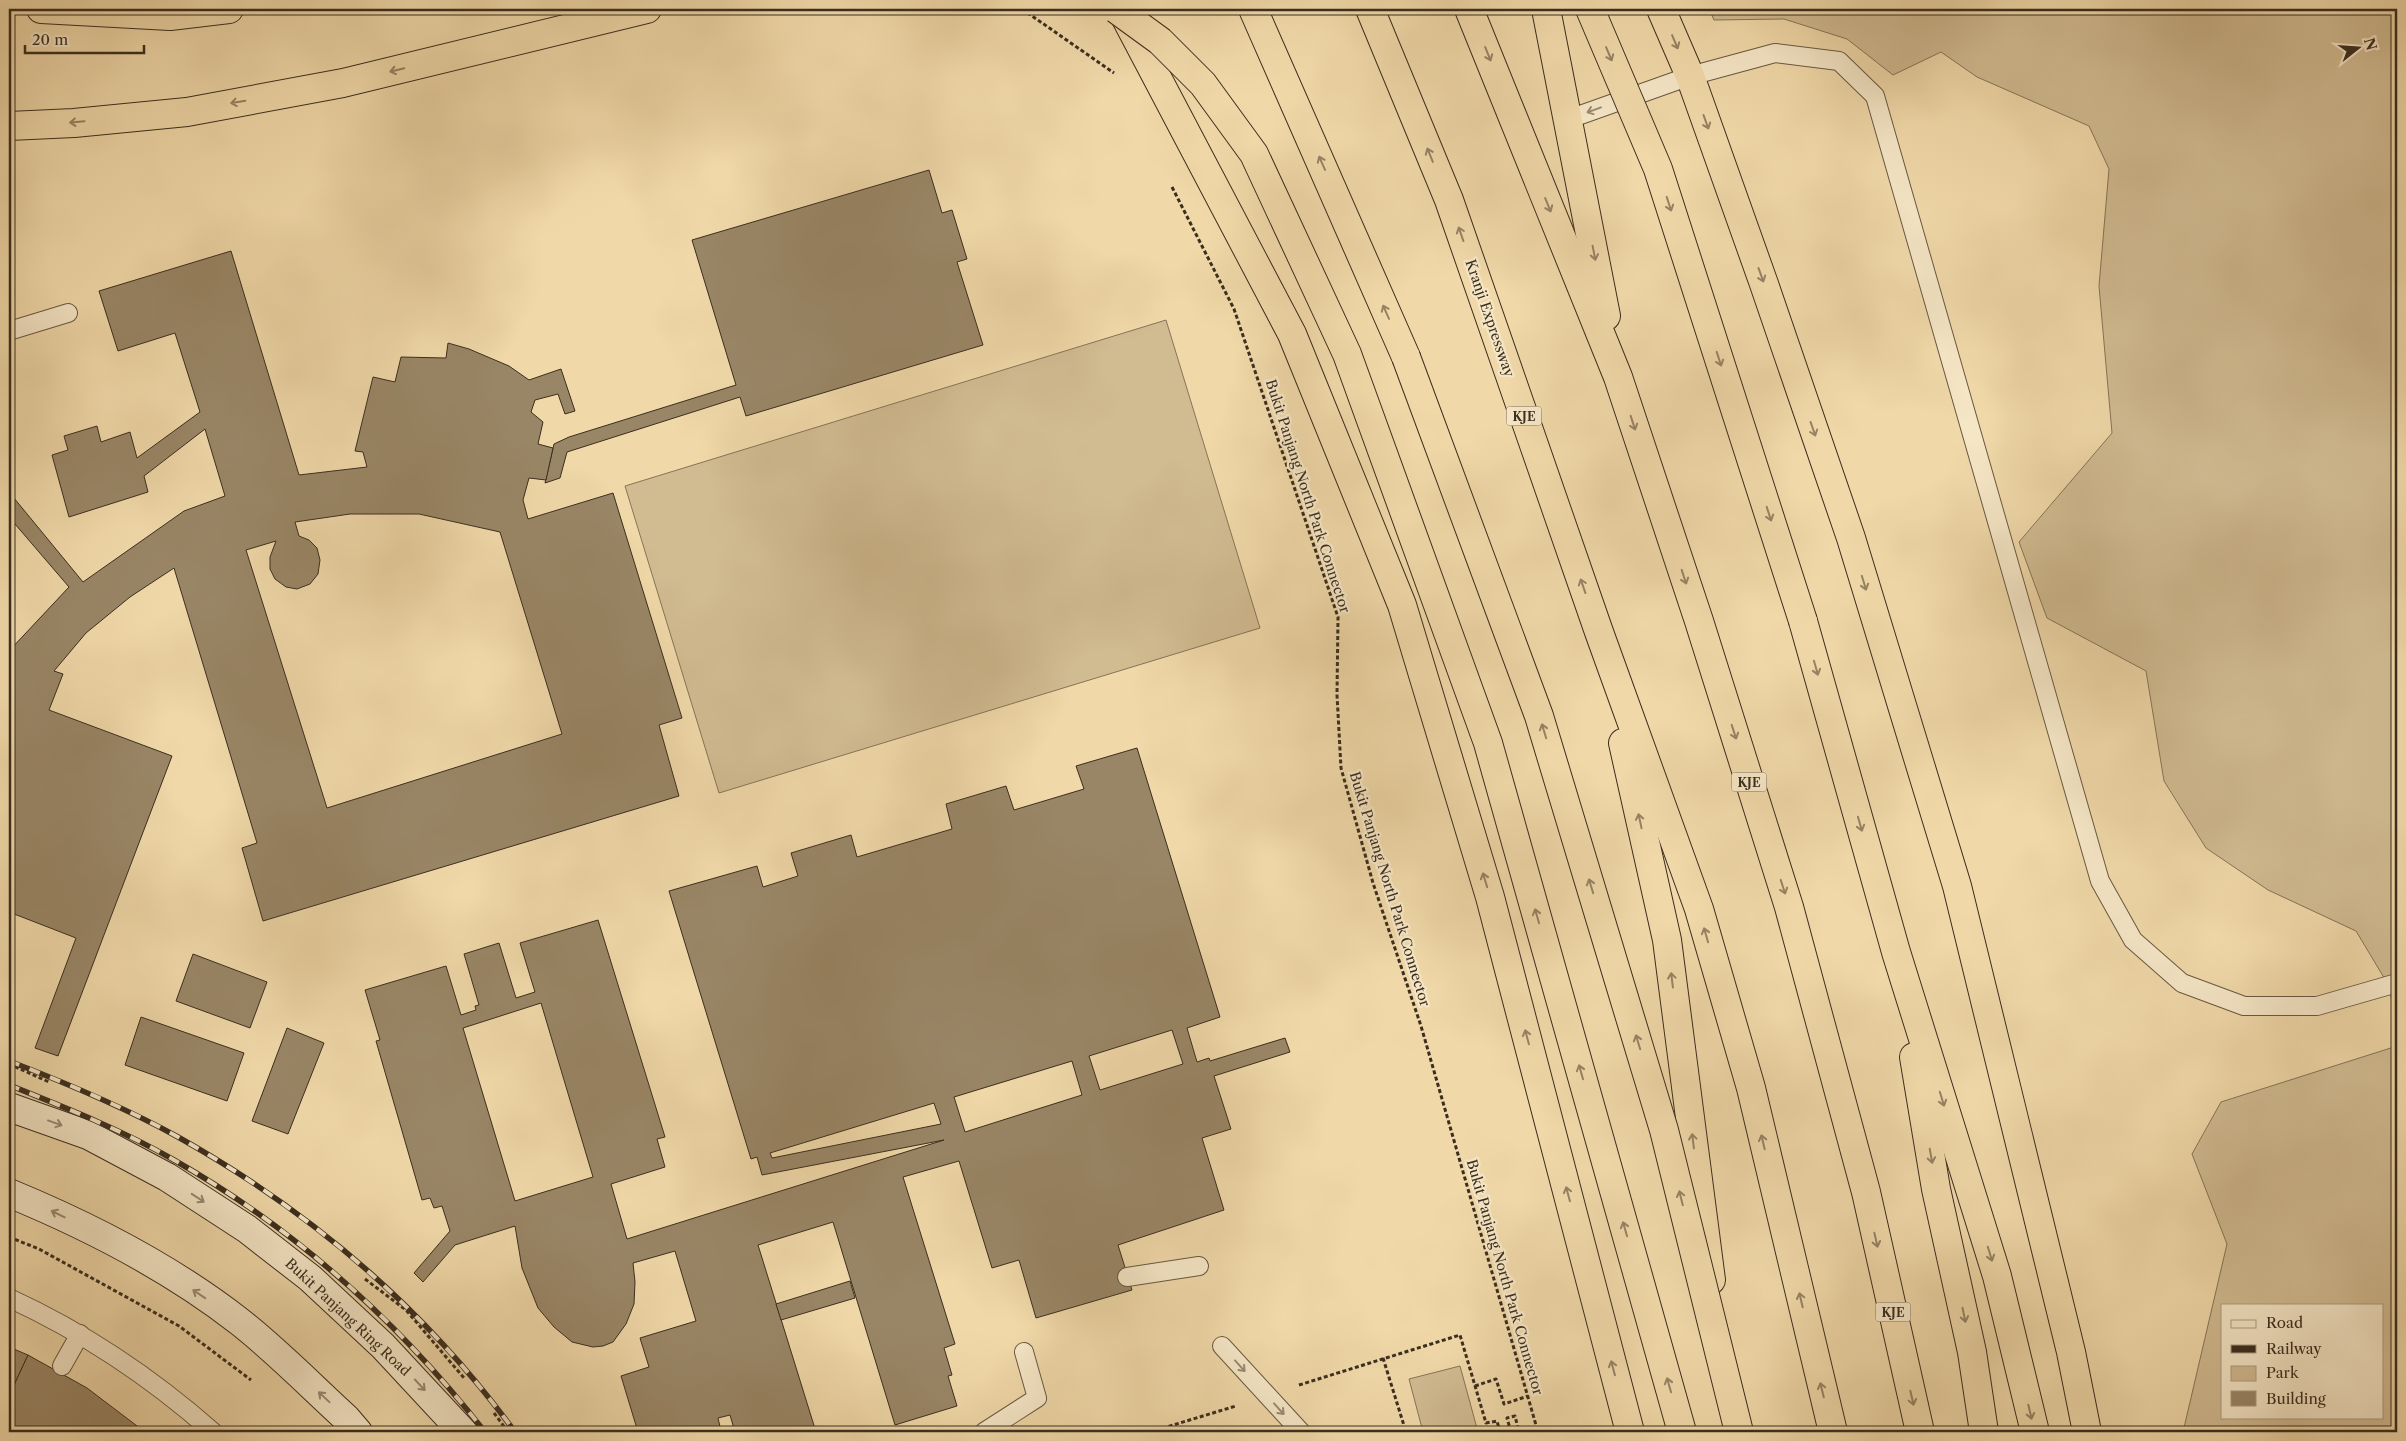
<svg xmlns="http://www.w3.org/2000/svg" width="2406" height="1441" font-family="'Libre Caslon Text',serif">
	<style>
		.green { fill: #d1bb91; stroke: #867458; fill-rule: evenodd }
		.building { fill: #998666; stroke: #3b2e1f; fill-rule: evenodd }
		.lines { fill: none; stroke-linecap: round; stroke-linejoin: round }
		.service-casing { stroke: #685841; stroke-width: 20 }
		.secondary-casing { stroke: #3b2e1f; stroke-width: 30 }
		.motorway-casing { stroke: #3b2e1f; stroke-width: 30 }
		.path { stroke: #3b2e1f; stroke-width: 3; stroke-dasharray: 4 2.5; stroke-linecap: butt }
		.service { stroke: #f5e6c6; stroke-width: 18 }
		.secondary { stroke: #f5e6c6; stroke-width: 28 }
		.motorway { stroke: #f0d8a8; stroke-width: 28 }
		.rail-casing { stroke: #3b2e1f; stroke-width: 5.5 }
		.rail { stroke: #f5e6c6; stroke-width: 4; stroke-dasharray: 11; stroke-linecap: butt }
		.motorway-bridge-casing { stroke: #3b2e1f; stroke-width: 30; stroke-linecap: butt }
		.motorway-bridge { stroke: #f0d8a8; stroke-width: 28 }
		.oneway { stroke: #968364 }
		.oneway2 { stroke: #988a72 }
		.labels { text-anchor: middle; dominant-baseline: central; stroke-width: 4.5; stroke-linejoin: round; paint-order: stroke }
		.shield { fill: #f5e6c6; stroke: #736551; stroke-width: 1 }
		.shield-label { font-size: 12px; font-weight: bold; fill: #3b2e1f }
		.street-label { font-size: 14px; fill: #3b2e1f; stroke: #f5e6c6 }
	</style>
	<rect width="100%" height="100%" fill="#f0d8a8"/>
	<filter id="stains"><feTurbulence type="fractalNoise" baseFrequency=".004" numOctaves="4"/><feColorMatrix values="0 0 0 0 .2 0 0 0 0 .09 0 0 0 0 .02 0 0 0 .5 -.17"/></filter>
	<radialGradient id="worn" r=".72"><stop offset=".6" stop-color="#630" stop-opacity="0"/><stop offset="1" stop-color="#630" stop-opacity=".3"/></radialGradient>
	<g class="green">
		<polygon points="1709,9 2397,9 2397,1028 2389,986 2356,931 2268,890 2206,848 2164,781 2146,671 2047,618 2019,542 2112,433 2099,286 2109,169 2089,126 1977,77 1941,52 1893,75 1847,39 1784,19 1714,20"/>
		<polygon points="1166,320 1260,628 719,793 625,486"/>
		<path d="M2397,1046v386h-214l44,-188 -35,-90 29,-52zM2222,1305h160v112h-160z"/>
		<polygon points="1460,1366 1478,1432 1423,1432 1409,1379"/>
	</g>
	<g class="building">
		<polygon points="929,170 942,213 952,210 967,259 957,262 983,345 746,416 740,397 567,452 560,478 545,483 554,444 569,437 736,385 692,240"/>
		<path d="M231,251l68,224 68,-8 -4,-15 -8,-1 18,-74 22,5 6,-25 45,1 2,-15 21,6 40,17 20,14 32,-11 14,42 -10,3 -7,-20 -23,6 -4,12 12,10 -5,22 15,4 -7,32 -17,-2 -6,22 5,19 85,-26 69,225 -23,7 20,71 -416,125 -21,-73 15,-5 -83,-275 -44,29 -44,36 -32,38 9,3 -14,36 123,46 -114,300 -23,-8 41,-110 -67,-26v-261l60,-64 -60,-70v-25l74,90 101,-71 41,-15 -20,-67 -61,47 4,16 -79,25 -17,-62 16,-5 -4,-14 33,-10 4,16 29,-10 7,26 63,-46 -25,-79 -57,18 -19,-60zM350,514h69l81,18 62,202 -235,74 -81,-258 30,-9 -6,16v12l5,10 11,8 11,2 13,-5 8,-10 2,-14 -3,-12 -8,-8 -10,-4 -4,-14z"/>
		<path d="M1137,748l83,269 -33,11 10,34 12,-4 1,3 75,-23 5,14 -76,24 17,53 -29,9 22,72 -106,35 14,45 -96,28 -17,-58 -27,8 -33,-107 -56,16 52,167 -11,4 8,27 -4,1 9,30 -62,19 -62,-203 -75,23 58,187h-81l-5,-17 -12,3 3,13 -4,1h-79l-17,-56 28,-9 -9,-29 56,-17 -21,-70 -42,12 2,19 -1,22 -8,20 -13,18 -10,4 -10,1 -21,-5 -18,-15 -16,-19 -16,-40 -7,-42 -60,19 -32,37 -9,-9 36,-42 -8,-25 -8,2 -4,-10 -8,2 -46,-159 4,-1 -15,-50 81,-24 15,49 15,-5 -1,-4 4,-1 -15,-51 35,-11 17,55 19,-6 -15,-49 78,-23 67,217 -8,2 8,28 -54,17 16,55 317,-99 -182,35 -5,-18 -6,2 -82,-268 88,-25 6,21 35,-11 -7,-23 60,-18 6,22 95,-28 -6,-25 60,-18 8,24 70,-21 -8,-23zM541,1003l52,174 -78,24 -52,-173zM1172,1030l11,34 -83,26 -11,-34zM1072,1061l10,34 -117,37 -11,-35zM934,1103l7,21 -169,34 -2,-5z"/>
		<polygon points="193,954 267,982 250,1028 176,1001"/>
		<polygon points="141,1017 244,1053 227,1101 125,1065"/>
		<polygon points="287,1028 324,1043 288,1134 252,1121"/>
		<polygon points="850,1281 855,1298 781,1320 776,1304"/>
		<polygon points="9,1347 28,1355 9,1396"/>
		<polygon points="28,1355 87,1388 145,1432 9,1432 9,1396"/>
	</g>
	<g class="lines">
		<g class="service-casing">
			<g id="service">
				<polyline points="1569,119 1690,76 1775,53 1839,61 1875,96 2100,881 2133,940 2182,983 2244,1006 2317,1006 2397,983"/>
				<polyline points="9,331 68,313"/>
				<polyline points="1127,1277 1199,1266"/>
				<path d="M9,1298c74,34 143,80 204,134"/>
				<polyline points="1222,1346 1301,1432"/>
				<polyline points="62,1366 80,1334"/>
				<polyline points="984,1432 1037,1398 1024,1352"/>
			</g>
		</g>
		<g class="secondary-casing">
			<g id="secondary">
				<polyline points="9,1107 88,1135 167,1177 247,1229 310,1278 383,1346 463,1432"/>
				<path d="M9,1193c80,33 162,75 231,129 37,29 71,64 106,96l12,14"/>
			</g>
		</g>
		<g class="motorway-casing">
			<g id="motorway">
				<polyline points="41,9 170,16 229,9"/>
				<polyline points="1253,9 1406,357"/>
				<polyline points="1370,9 1449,200 1599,632 1699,909 1751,1088 1833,1432"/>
				<polyline points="1469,9 1618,377 1699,621 1789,907 1866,1192 1920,1432"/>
				<polyline points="1546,9 1606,316"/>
				<polyline points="1661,9 1690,76 1764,284 1851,538 1957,886 2071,1352 2087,1432"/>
				<polyline points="1122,11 1292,334 1402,605 1490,897 1630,1432"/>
				<polyline points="9,126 74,123 187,112 343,83 647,9"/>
				<polyline points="1803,621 1896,952 1997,1276 2035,1432"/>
				<polyline points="1623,743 1667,940 1711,1280"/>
				<polyline points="1914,1057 1936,1189 1972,1352 1984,1432"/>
			</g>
		</g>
		<g class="path">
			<polyline points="1022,9 1114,73"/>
			<polyline points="1172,187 1234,309 1338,617 1337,695 1341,768 1373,883 1421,1026 1538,1432"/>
			<polyline points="9,1064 49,1082"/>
			<polyline points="9,1237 39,1249 179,1326 251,1380"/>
			<polyline points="365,1279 406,1310 464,1378"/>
			<polyline points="1383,1358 1406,1432"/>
			<polyline points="1299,1385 1460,1335 1486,1423 1497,1421 1500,1432"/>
			<polyline points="1475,1386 1496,1379 1504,1404 1528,1396"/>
			<polyline points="494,1413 508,1432"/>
			<polyline points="1150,1432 1236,1406"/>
			<polyline points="1511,1432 1507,1418 1515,1416 1519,1432"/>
		</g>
		<use href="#service" class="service"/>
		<use href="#secondary" class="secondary"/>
		<use href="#motorway" class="motorway"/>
		<g class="rail-casing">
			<g id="rail">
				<path d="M9,1061c57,22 115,46 169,76 132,74 248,173 337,295"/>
				<path d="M9,1085c55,22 113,45 165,75 123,70 224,161 311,272"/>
			</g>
		</g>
		<use href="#rail" class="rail"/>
		<g class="motorway-bridge-casing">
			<g id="motorway-bridge">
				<polyline points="1116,9 1160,41 1203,84 1254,154 1347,354 1488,743 1682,1432"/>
				<polyline points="1590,9 1658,169 1803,621"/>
				<polyline points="1406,357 1539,716 1664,1130 1739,1432"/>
			</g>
		</g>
		<use href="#motorway-bridge" class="motorway-bridge"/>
	</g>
	<defs><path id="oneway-shaft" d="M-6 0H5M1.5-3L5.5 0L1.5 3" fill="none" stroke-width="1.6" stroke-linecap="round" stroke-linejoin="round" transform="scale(1.25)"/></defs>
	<g class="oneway">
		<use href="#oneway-shaft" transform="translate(1675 42) rotate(67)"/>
		<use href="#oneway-shaft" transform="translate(1488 54) rotate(68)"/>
		<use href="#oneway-shaft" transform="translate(1609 54) rotate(67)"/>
		<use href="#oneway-shaft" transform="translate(397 70) rotate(167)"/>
		<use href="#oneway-shaft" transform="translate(238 102) rotate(170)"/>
		<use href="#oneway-shaft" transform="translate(77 122) rotate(175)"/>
		<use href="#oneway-shaft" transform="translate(1706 122) rotate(70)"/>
		<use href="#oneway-shaft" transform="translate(1430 155) rotate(-112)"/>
		<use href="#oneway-shaft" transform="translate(1322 163) rotate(-114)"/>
		<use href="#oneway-shaft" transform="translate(1669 204) rotate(72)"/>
		<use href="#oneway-shaft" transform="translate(1548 205) rotate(68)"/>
		<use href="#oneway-shaft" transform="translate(1461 234) rotate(-109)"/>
		<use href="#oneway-shaft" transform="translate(1594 253) rotate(79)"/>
		<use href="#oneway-shaft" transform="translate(1761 275) rotate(70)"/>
		<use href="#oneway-shaft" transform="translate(1386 312) rotate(-114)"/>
		<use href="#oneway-shaft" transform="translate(1719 359) rotate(72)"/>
		<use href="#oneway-shaft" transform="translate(1633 423) rotate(72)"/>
		<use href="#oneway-shaft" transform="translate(1813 429) rotate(71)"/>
		<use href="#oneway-shaft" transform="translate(1769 514) rotate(72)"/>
		<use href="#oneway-shaft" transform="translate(1684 577) rotate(72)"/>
		<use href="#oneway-shaft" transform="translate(1864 583) rotate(73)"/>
		<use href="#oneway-shaft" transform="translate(1583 586) rotate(-109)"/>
		<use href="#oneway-shaft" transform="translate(1816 668) rotate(74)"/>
		<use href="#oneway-shaft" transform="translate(1544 731) rotate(-107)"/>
		<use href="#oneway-shaft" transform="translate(1734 732) rotate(72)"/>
		<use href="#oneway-shaft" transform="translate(1640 821) rotate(-102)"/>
		<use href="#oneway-shaft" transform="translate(1860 824) rotate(74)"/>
		<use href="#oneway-shaft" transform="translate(1485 880) rotate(-107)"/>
		<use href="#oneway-shaft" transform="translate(1591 886) rotate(-107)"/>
		<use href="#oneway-shaft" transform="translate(1783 887) rotate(72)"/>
		<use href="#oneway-shaft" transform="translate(1537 916) rotate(-106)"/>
		<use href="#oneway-shaft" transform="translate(1706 935) rotate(-106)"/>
		<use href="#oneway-shaft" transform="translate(1672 980) rotate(-97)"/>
		<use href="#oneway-shaft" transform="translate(1527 1037) rotate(-105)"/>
		<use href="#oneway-shaft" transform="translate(1638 1042) rotate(-107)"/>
		<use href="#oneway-shaft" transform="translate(1581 1072) rotate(-106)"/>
		<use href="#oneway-shaft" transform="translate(1942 1099) rotate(73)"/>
		<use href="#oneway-shaft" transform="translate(1693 1141) rotate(-97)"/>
		<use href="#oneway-shaft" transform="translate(1763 1142) rotate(-103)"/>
		<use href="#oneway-shaft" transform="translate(1931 1156) rotate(80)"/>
		<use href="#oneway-shaft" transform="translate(1568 1194) rotate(-105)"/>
		<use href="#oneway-shaft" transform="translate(1681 1198) rotate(-104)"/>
		<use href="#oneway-shaft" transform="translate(1625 1229) rotate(-106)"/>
		<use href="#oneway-shaft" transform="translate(1876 1240) rotate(77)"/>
		<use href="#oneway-shaft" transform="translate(1990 1254) rotate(73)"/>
		<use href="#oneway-shaft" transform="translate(1801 1300) rotate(-103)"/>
		<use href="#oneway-shaft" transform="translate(1964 1315) rotate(78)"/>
		<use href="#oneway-shaft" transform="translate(1613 1368) rotate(-105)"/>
		<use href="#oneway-shaft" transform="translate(1669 1385) rotate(-106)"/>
		<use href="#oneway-shaft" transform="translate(1822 1390) rotate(-104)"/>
		<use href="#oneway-shaft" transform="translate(1912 1398) rotate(77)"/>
		<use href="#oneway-shaft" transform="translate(2030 1412) rotate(77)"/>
	</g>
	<g class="oneway2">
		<use href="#oneway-shaft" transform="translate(1594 110) rotate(160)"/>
		<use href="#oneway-shaft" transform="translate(55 1123) rotate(20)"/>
		<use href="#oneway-shaft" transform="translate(198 1198) rotate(33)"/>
		<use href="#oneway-shaft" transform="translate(58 1214) rotate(-154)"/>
		<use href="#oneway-shaft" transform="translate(199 1294) rotate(-146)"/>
		<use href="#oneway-shaft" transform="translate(1240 1366) rotate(48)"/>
		<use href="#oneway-shaft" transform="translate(420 1385) rotate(47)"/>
		<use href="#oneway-shaft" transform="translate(324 1397) rotate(-137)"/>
		<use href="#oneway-shaft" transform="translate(1279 1409) rotate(48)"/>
	</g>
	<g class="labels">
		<g class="shield">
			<rect x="1506.5" y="406.5" width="35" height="19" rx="4"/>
			<rect x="1731.5" y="772.5" width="35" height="19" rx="4"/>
			<rect x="1875.5" y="1302.5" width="35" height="19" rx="4"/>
		</g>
		<g class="shield-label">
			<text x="1524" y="416">KJE</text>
			<text x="1749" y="782">KJE</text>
			<text x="1893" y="1312">KJE</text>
		</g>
		<g class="street-label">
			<text transform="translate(1490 318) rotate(71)">Kranji Expressway</text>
			<text transform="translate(1308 496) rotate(72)">Bukit Panjang North Park Connector</text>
			<text transform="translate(1390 889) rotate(73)">Bukit Panjang North Park Connector</text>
			<text transform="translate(1505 1277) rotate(74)">Bukit Panjang North Park Connector</text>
			<text transform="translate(348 1317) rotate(43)">Bukit Panjang Ring Road</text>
		</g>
	</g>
	<rect width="2406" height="1441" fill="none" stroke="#f0d8a8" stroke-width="30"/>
	<rect x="10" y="10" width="2386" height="1421" fill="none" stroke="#3b2e1f" stroke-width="2.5"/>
	<rect x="15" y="15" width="2376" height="1411" fill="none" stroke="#3b2e1f"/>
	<rect x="2221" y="1304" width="162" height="115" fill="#f5e6c6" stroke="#ab9c83"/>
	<rect x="2231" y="1320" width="25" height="8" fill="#f5e6c6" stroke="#ab9c83"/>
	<text x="2266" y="1328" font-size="15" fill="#3b2e1f">Road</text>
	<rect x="2231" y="1345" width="25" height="8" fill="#3b2e1f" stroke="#ab9c83"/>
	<text x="2266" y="1354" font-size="15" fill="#3b2e1f">Railway</text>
	<rect x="2231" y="1366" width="25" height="15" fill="#d1bb91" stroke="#ab9c83"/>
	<text x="2266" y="1378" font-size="15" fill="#3b2e1f">Park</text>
	<rect x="2231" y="1391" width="25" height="15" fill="#998666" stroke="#ab9c83"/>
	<text x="2266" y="1404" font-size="15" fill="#3b2e1f">Building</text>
	<g transform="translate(2358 48) rotate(73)" stroke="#f5e6c6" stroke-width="4" paint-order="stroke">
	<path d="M0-4L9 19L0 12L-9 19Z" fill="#3b2e1f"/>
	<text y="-8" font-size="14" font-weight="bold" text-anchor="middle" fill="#3b2e1f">N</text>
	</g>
	<path d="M25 45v8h119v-8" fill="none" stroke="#3b2e1f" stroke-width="2.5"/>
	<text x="32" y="45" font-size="15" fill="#3b2e1f" stroke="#f5e6c6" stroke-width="4" paint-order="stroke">20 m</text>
	<rect width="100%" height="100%" filter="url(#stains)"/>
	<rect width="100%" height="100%" fill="url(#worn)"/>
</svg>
